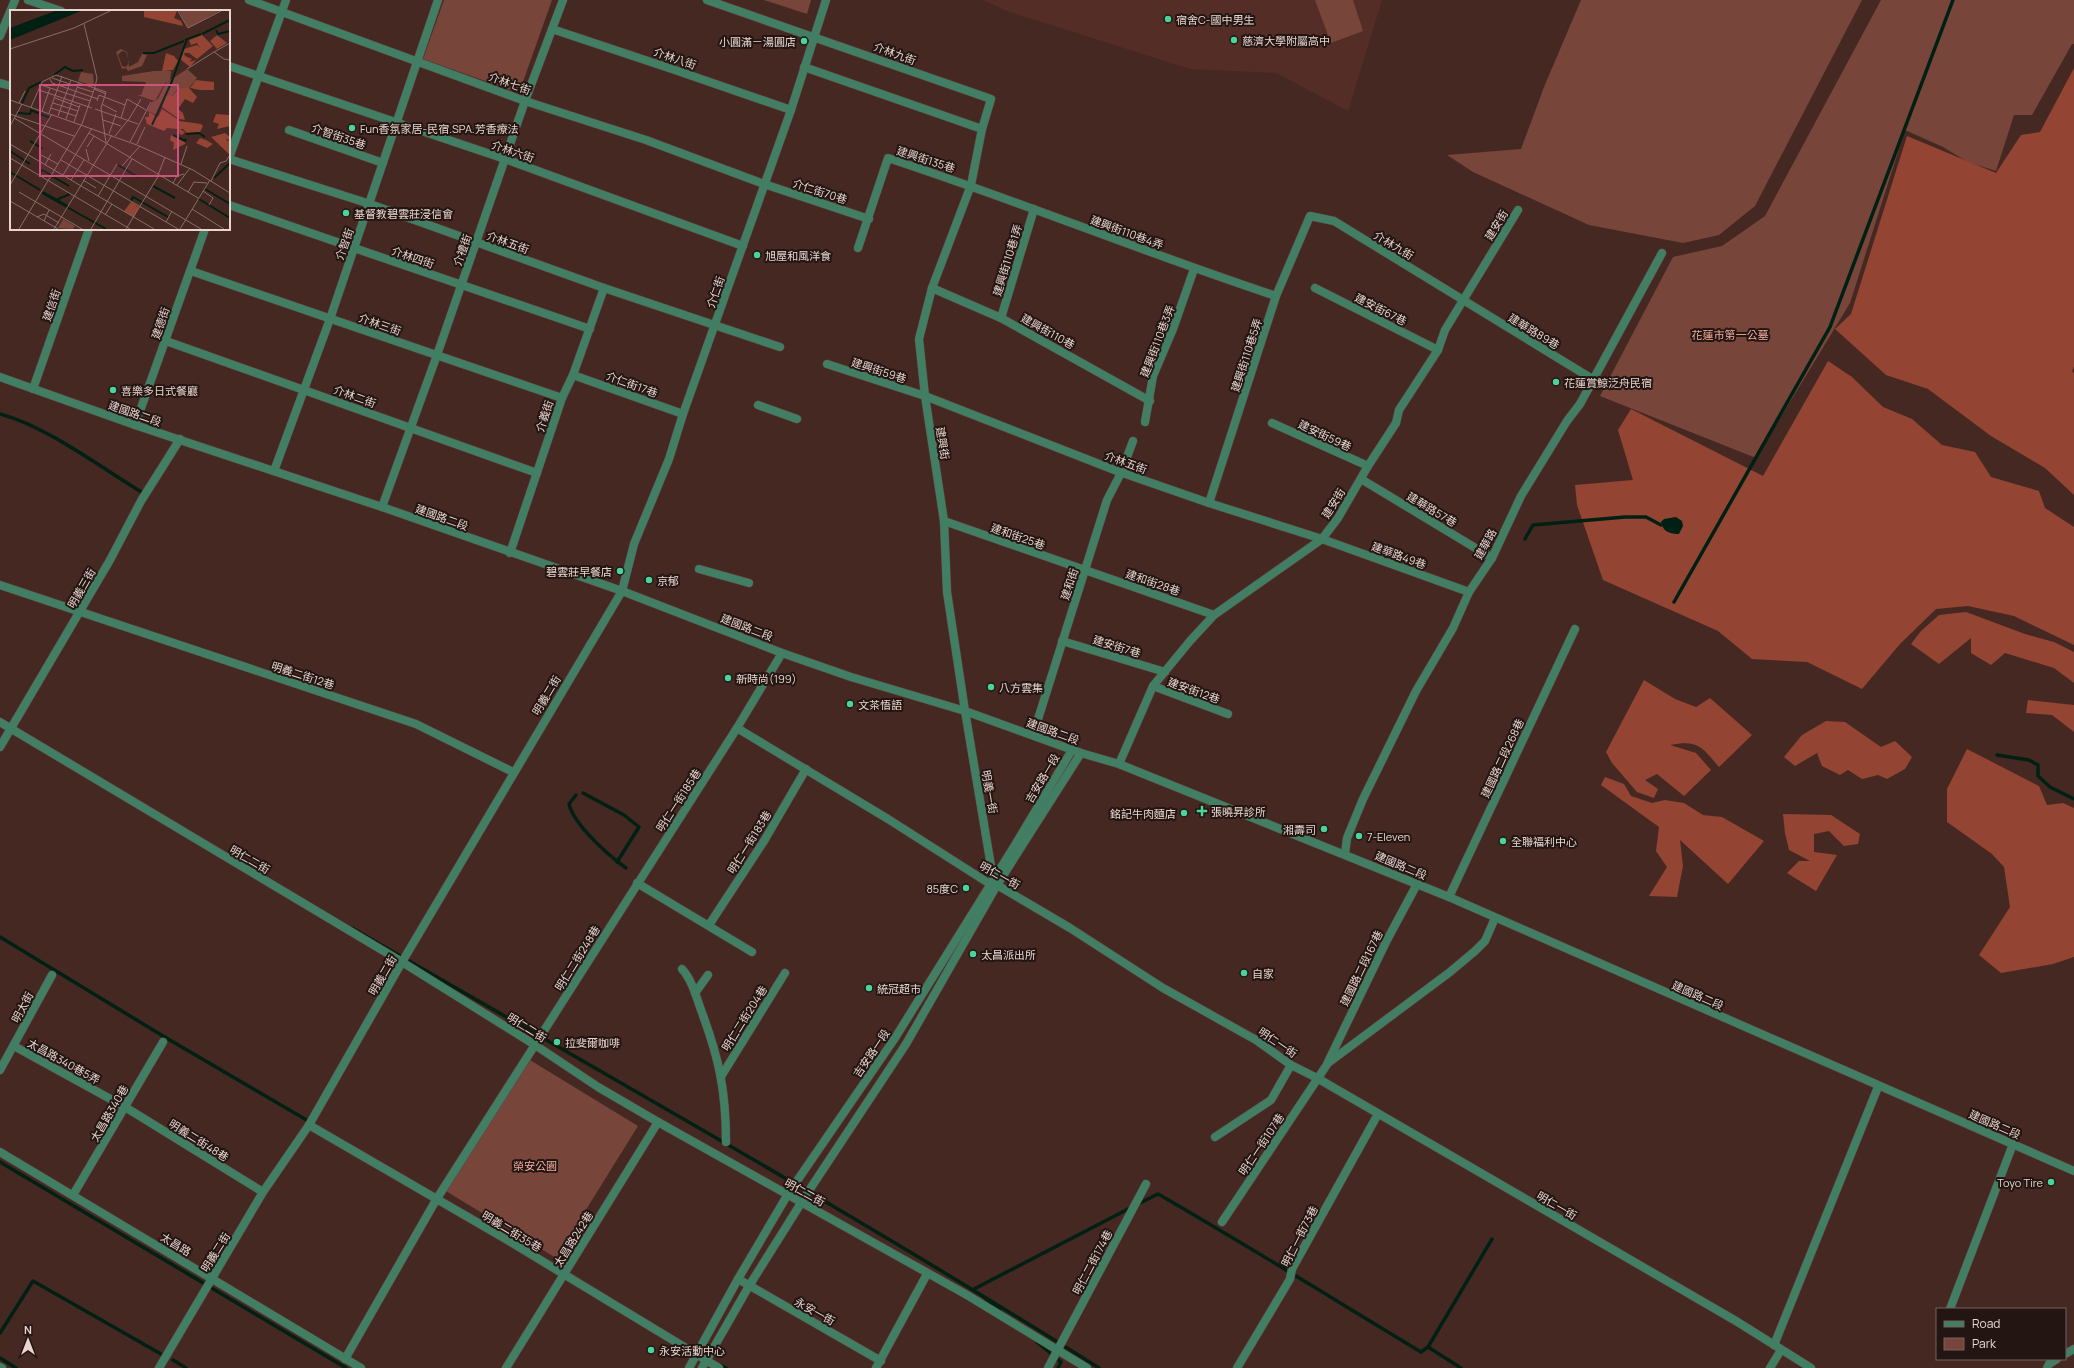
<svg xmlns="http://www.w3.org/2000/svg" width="2074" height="1368" font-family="Manrope,'Noto Sans TC',sans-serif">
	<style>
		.built { fill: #542e26 }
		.green { fill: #78453a }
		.forest { fill: #944433 }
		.water { fill: #012014 }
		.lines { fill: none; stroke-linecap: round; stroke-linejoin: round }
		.stream { stroke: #012014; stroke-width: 3.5 }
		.minor-casing { stroke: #60443e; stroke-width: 9 }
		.tertiary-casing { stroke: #60443e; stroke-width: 9 }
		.minor { stroke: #417e63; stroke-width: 8 }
		.tertiary { stroke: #417e63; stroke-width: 8 }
		.poi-dot { fill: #49d49d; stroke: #231512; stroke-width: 1.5 }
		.labels { text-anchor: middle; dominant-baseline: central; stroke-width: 4; stroke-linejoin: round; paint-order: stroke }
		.poi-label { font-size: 11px; fill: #e9d5d0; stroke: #231512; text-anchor: start }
		.street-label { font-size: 11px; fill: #e9d5d0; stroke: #231512 }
		.park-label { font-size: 11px; fill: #f4ae9f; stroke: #231512 }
		.inset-river { fill: none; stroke: #012014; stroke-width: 2 }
		.inset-road { fill: none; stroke: #876d68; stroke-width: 1 }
		.view { fill: #ce517e; fill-opacity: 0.15; stroke: #ce517e; stroke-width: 2 }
		.inset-edge { fill: none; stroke: #e9d5d0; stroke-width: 2 }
	</style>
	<rect width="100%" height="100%" fill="#462822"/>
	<polygon class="built" points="983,0 1382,0 1348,111 1276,73 1190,69 1007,11"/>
	<g class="green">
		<polygon points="444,0 552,0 519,93 423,59"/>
		<polygon points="764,0 811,0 807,14"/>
		<polygon points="1315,0 1353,0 1363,31 1331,43"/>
		<polygon points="1581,0 1862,0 1755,206 1719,235 1683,243 1589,225 1473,172 1447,155 1521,149 1544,87"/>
		<polygon points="1881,0 2074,0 2074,44 2072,44 2032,115 2014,115 1996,171 1968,162 1943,147 1905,130 1850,303 1756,458 1600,396 1673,257 1722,246 1765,216"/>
		<polygon points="525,1057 638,1126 556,1258 441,1188"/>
	</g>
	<g class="forest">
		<polygon points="2074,68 2074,367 2072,371 2074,373 2074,495 2045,468 1991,436 1928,389 1886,375 1835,329 1851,314 1907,136 1996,173 2021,135 2040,132"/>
		<polygon points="1828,361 1852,377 1883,407 1912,419 1942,445 1975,452 1991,477 2039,491 2045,508 2074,527 2074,645 2014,616 1968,606 1936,609 1900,644 1862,689 1807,662 1752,659 1718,631 1603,580 1577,505 1575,485 1633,480 1618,430 1631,409 1763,476"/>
		<polygon points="1966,612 2025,634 2054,642 2074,652 2074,683 2054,668 2005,653 1991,665 1971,653 1971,638 1939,664 1911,644 1921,631 1939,615"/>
		<path d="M1644,680l31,19 21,8 14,-9 42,37 -33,32c-18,-21 -21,-27 -49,-22l26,8 15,17 -27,26 -27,-22 -12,6 13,9 -4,9 -17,-6 -25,-29 -6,-11z"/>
		<polygon points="2028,700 2074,705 2074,732 2052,715 2026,713"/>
		<polygon points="1826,721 1845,722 1881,747 1895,741 1912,757 1905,769 1887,779 1878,775 1862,779 1848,770 1840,775 1822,766 1817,753 1795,766 1784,757 1802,735"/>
		<polygon points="1967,749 2039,786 2047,805 2063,803 2074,808 2074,957 2053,964 2001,973 1979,955 2010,907 2004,867 1992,854 1947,822 1947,789"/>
		<polygon points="1605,777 1624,784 1631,796 1652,803 1665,800 1684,803 1703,815 1722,817 1764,841 1728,884 1680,840 1683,866 1677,897 1649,896 1667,867 1656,851 1659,827 1601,785"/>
		<polygon points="1783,814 1831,815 1860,834 1858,844 1844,846 1829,831 1814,834 1814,852 1837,855 1816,891 1787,873 1799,861 1810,861 1789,850 1785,833"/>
	</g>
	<path class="water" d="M1676,517l6,4 1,5 -4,8c-9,0 -16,-2 -18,-12l3,-3z"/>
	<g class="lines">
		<g class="stream">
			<path d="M0,414c48,13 100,53 143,79"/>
			<polyline points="1525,539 1533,525 1625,517 1646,517 1661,525"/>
			<polyline points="1674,602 1830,327 1953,0"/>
			<polyline points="1997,755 2029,760 2038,765 2038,776 2050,787 2074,799"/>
			<polyline points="583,793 624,815 639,827 617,862"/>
			<path d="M576,795l-7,9c5,21 39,51 57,64"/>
			<path d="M352,928c250,145 503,286 747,440"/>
			<polyline points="0,937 163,1036 310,1122"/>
			<polyline points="0,1162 346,1368"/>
			<path d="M1138,1204l20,-10c89,51 175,105 263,158l7,-5 33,21"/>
			<polyline points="974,1289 1132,1207"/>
			<polyline points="985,1298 1000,1311"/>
			<polyline points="0,1333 33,1281 161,1354"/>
			<polyline points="1037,1342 1061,1362 1058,1368"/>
			<polyline points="1428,1347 1492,1239"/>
			<polyline points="0,1358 16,1368"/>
			<polyline points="173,1360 186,1368"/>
			<polyline points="720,1365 726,1368"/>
		</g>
		<g class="minor-casing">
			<g id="minor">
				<polyline points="28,0 61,11"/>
				<polyline points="249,0 525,101 646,140 764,184 869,219"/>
				<polyline points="707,0 991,99 982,129 971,185 932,288 919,339 925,396 944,521 947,592 965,711 993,878"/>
				<polyline points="552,29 672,69 791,110"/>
				<polyline points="0,36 15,0"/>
				<polyline points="229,66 505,159 743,246"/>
				<polyline points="804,67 982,129"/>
				<polyline points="0,83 11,86"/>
				<polyline points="289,130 383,163"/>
				<polyline points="229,158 286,0"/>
				<polyline points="229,159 370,204 604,288 780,347"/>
				<polyline points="229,205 590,329"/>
				<path d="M858,248l30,-90c131,43 258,95 388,138"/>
				<polyline points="191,271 562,398"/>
				<polyline points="932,288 1001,318 1150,401"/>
				<polyline points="1315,288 1438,350"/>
				<polyline points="1001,318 1034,209"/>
				<polyline points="166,341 537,473"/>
				<polyline points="827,364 925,396 1117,471 1209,503 1322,539 1469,592"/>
				<polyline points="573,375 683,414"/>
				<polyline points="33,389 89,229"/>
				<polyline points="758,405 797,419"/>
				<polyline points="1145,422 1153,376 1173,329 1194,269"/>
				<polyline points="1272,423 1368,466"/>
				<polyline points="135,425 205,229"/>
				<polyline points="274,471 330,319 438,0"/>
				<polyline points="1361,479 1492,558"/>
				<polyline points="1209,503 1276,296 1310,216 1334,221 1594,380"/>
				<polyline points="382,507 437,355 525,101 563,0"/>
				<polyline points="944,521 1214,615"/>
				<polyline points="510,553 562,398 573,375 604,288"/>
				<polyline points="699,569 749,583"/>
				<polyline points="0,585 416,724 513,772"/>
				<polyline points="1062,641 1165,672"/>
				<polyline points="1153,686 1228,714"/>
				<polyline points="0,722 402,962 535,1045 598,1087 658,1122 967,1295 1087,1368"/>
				<polyline points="737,728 888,819 990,884 997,885 1070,928 1163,988 1256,1040 1291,1065 1317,1078 1736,1321 1811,1368"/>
				<polyline points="1033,735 1107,500 1121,473 1133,441"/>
				<polyline points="0,747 110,560 141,501 180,439"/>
				<polyline points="1119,764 1153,686 1190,641 1214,615 1322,539 1338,518 1368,466 1396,423 1399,410 1438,350 1445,330 1518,210"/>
				<polyline points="1345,854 1347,838 1363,799 1416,691 1453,628 1469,592 1492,558 1521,496 1567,421 1580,404 1662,253"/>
				<polyline points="637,883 752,952"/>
				<polyline points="1449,897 1575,629"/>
				<polyline points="709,925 764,841 806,769"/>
				<path d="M682,969c10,11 14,27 19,41 18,48 25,81 25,132"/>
				<polyline points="695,993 708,975"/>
				<polyline points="14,1046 125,1107 263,1192"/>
				<polyline points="1328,1062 1387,940 1417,884"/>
				<polyline points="0,1070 52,975"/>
				<polyline points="722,1075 785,973"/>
				<polyline points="309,1125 504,1238 719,1368"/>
				<polyline points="1215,1137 1271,1100 1291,1065"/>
				<polyline points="0,1152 361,1368"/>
				<polyline points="73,1195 163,1042"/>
				<polyline points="1222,1222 1328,1063 1450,972 1475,951 1485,941 1495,918"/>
				<polyline points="738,1279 881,1361"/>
				<polyline points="1950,1309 2013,1144"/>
				<polyline points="1774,1345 1878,1087"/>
				<polyline points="2065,1354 2074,1349"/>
				<polyline points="345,1359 436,1200 737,728 782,653"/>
				<polyline points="0,1367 2,1368"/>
				<polyline points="159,1368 263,1192 309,1125 402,962 622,591 634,544 669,459 683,414 791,110 826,0"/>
				<polyline points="506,1368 658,1122"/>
				<polyline points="876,1368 927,1274"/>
				<polyline points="1048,1368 1146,1184"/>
				<polyline points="1237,1368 1290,1279 1292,1269 1378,1114"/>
				<polyline points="1770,1368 1781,1350"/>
				<polyline points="2047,1368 2049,1364 2057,1359"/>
			</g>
		</g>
		<g class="tertiary-casing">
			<g id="tertiary">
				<polyline points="0,377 135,425 382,507 622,591 782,653 851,677 965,711 1081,753 1119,764 1449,897 2074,1171"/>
				<polyline points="689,1368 738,1279 788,1194 895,1038 1015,845 1072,750"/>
				<polyline points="702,1368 749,1286 808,1192 906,1044 997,885 1081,753"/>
			</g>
		</g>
		<use href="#minor" class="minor"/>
		<use href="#tertiary" class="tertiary"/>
	</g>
	<g class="poi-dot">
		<circle cx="1168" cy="19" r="4"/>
		<circle cx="1234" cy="40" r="4"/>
		<circle cx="804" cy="41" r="4"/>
		<circle cx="352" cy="128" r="4"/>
		<circle cx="346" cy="213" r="4"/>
		<circle cx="757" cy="255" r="4"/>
		<circle cx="1556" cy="382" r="4"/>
		<circle cx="113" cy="390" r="4"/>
		<circle cx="620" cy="571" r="4"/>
		<circle cx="649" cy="580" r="4"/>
		<circle cx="728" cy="678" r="4"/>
		<circle cx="991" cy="687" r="4"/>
		<circle cx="850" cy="704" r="4"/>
		<path d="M1200 805h4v4h4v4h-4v4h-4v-4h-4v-4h4z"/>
		<circle cx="1184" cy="813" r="4"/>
		<circle cx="1324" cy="829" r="4"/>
		<circle cx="1359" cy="836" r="4"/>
		<circle cx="1503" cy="841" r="4"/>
		<circle cx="966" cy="888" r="4"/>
		<circle cx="973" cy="954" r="4"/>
		<circle cx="1244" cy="973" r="4"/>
		<circle cx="869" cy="988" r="4"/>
		<circle cx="557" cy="1042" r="4"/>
		<circle cx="2051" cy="1182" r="4"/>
		<circle cx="651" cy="1350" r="4"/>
	</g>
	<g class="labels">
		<g class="poi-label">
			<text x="1176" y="19">宿舍C-國中男生</text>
			<text x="1242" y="40">慈濟大學附屬高中</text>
			<text x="796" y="41" text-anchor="end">小圓滿－湯圓店</text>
			<text x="360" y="128">Fun香氛家居-民宿.SPA.芳香療法</text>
			<text x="354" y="213">基督教碧雲莊浸信會</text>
			<text x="765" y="255">旭屋和風洋食</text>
			<text x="1564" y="382">花蓮賞鯨泛舟民宿</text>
			<text x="121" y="390">喜樂多日式餐廳</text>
			<text x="612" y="571" text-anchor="end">碧雲莊早餐店</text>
			<text x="657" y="580">京郁</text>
			<text x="736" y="678">新時尚(199)</text>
			<text x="999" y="687">八方雲集</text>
			<text x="858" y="704">文茶悟語</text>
			<text x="1211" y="811">張曉昇診所</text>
			<text x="1176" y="813" text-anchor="end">銘記牛肉麵店</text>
			<text x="1316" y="829" text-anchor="end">湘壽司</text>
			<text x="1367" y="836">7-Eleven</text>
			<text x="1511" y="841">全聯福利中心</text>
			<text x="958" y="888" text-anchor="end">85度C</text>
			<text x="981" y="954">太昌派出所</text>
			<text x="1252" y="973">自家</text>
			<text x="877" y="988">統冠超市</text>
			<text x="565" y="1042">拉斐爾咖啡</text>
			<text x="2043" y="1182" text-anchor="end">Toyo Tire</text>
			<text x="659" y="1350">永安活動中心</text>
		</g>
		<g class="street-label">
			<text transform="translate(895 53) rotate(20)">介林九街</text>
			<text transform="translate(675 58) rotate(19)">介林八街</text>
			<text transform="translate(510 83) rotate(20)">介林七街</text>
			<text transform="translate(339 136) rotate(19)">介智街35巷</text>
			<text transform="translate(513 151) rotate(19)">介林六街</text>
			<text transform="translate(926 159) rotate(18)">建興街135巷</text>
			<text transform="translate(820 191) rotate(18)">介仁街70巷</text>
			<text transform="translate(1496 225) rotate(-59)">建安街</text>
			<text transform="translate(1127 232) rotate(20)">建興街110巷4弄</text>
			<text transform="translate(508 242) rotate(20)">介林五街</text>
			<text transform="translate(344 244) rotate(-70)">介智街</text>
			<text transform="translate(1394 245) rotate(31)">介林九街</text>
			<text transform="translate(462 250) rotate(-70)">介禮街</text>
			<text transform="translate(413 257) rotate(19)">介林四街</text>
			<text transform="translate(1007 260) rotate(-73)">建興街110巷1弄</text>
			<text transform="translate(715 292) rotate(-71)">介仁街</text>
			<text transform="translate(51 305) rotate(-71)">建信街</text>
			<text transform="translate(1381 309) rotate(27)">建安街67巷</text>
			<text transform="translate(160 323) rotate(-71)">建德街</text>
			<text transform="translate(380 324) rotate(19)">介林三街</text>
			<text transform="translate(1048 331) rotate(29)">建興街110巷</text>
			<text transform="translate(1534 331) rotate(31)">建華路89巷</text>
			<text transform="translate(1157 341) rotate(-69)">建興街110巷3弄</text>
			<text transform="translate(1246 355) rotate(-72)">建興街110巷5弄</text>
			<text transform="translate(879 370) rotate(18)">建興街59巷</text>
			<text transform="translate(632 384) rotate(20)">介仁街17巷</text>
			<text transform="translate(355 396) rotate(20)">介林二街</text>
			<text transform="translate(135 413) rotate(19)">建國路二段</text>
			<text transform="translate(544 416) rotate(-72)">介義街</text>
			<text transform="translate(1325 435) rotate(25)">建安街59巷</text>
			<text transform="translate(943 443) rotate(81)">建興街</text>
			<text transform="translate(1126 462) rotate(20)">介林五街</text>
			<text transform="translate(1333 503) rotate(-58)">建安街</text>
			<text transform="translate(1432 509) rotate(31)">建華路57巷</text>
			<text transform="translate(442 517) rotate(20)">建國路二段</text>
			<text transform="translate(1018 536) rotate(19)">建和街25巷</text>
			<text transform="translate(1485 544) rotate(-61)">建華路</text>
			<text transform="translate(1399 555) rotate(20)">建華路49巷</text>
			<text transform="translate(1153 582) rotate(19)">建和街28巷</text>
			<text transform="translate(1069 584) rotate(-72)">建和街</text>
			<text transform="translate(81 588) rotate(-60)">明義三街</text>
			<text transform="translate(747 627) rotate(21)">建國路二段</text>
			<text transform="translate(1117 646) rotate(17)">建安街7巷</text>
			<text transform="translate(303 675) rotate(18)">明義二街12巷</text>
			<text transform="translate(1194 690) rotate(20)">建安街12巷</text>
			<text transform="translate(546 695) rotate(-59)">明義二街</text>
			<text transform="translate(1053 731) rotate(20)">建國路二段</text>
			<text transform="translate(1502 758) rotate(-65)">建國路二段268巷</text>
			<text transform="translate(1042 778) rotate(-59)">吉安路一段</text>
			<text transform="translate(990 792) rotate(80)">明義一街</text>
			<text transform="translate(678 800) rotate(-57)">明仁一街185巷</text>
			<text transform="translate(749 842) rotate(-58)">明仁一街183巷</text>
			<text transform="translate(250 859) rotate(30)">明仁二街</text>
			<text transform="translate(1401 865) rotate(23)">建國路二段</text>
			<text transform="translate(1000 875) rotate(29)">明仁一街</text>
			<text transform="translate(577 958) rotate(-58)">明仁二街248巷</text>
			<text transform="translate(1361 968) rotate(-64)">建國路二段167巷</text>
			<text transform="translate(382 975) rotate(-60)">明義二街</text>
			<text transform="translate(1698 995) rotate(24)">建國路二段</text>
			<text transform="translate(22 1007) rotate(-62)">明太街</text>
			<text transform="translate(744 1018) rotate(-58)">明仁二街204巷</text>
			<text transform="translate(527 1027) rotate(32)">明仁二街</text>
			<text transform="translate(1278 1042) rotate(34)">明仁一街</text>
			<text transform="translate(871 1053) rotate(-56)">吉安路一段</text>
			<text transform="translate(64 1061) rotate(29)">太昌路340巷5弄</text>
			<text transform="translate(109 1113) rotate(-60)">太昌路340巷</text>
			<text transform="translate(1995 1124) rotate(24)">建國路二段</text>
			<text transform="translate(199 1140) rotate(32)">明義二街48巷</text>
			<text transform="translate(1261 1144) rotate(-56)">明仁一街107巷</text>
			<text transform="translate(805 1192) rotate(29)">明仁二街</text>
			<text transform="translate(1557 1205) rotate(30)">明仁一街</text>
			<text transform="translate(512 1231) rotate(31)">明義二街35巷</text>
			<text transform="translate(1299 1236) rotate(-63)">明仁一街73巷</text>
			<text transform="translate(573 1239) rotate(-58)">太昌路242巷</text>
			<text transform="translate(176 1244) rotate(31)">太昌路</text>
			<text transform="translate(215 1252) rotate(-58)">明義二街</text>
			<text transform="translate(1092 1262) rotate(-62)">明仁二街174巷</text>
			<text transform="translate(815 1311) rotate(29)">永安一街</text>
		</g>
		<g class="park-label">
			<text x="1730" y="334">花蓮市第一公墓</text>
			<text x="535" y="1165">榮安公園</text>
		</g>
	</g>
	<g transform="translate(10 10)">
		<rect width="220" height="220" fill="#462822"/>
		<path d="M169,1h40l-31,17zM111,39l6,3 2,15 9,-5 4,-8 5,1 -5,11 -14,5 -2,-3 -4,1 -6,-17zM112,41l4,1 3,11 -3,4 -4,-1 -4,-11zM177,59l10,9 -8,10h-11l-5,8 -6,-2 -10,21 -10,-4 5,-9 6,-3 8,-16zM144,61h17l-1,10 -5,2 -10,18 -18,-6h4l5,-13 -24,-1v-5zM71,62l12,2 1,12 -16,-5zM53,209l12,7 -2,3 -15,-1z" fill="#78453a" fill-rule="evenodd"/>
		<path d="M134,1h33l-3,7 7,3 2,5 -39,-9zM192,25l11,11 -16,13 -8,-6h-5l1,3 7,3 -3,3 7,-2 -6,7 -10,-8 4,-10 13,-4 3,3 -3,-5 -6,2 -2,-5zM207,25l10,8 -10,6 -7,-8zM156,43l8,3 4,5 -5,9 -11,1zM186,70l18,2v8h-14l-10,-2zM169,78h10l8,9 -4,6 -8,-4 -7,10 5,4 2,7 -6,-1 -17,-12 5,-13 6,2zM220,93v23l-13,3 2,-5 -6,-2 3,-8 13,1zM152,99l18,12 21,3 2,2 -3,6 -13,1 -4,-4h-3l5,3 -3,3 -7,-3 5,1 -3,-4 -10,-1 -3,3 -17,-7 -2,-7h4v-5l9,5zM215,123l5,4v3l-5,-1 5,3v13l-19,-18zM161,125l14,7v2l-12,6 1,-7 -4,-3zM190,128l6,2 7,4 -6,4 -11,-5zM121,192l8,5 -5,10 -10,-6z" fill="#944433"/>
		<path d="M45,1h26l-71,29v-12z" fill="#012014"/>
		<path class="inset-river" d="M206,20l2,4 12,-3M192,24l28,-14M175,30l16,-6M133,43h11l30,-12M44,65l11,-8 8,4 10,-1M162,71l15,-42M12,93l7,-15 12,-6M8,103l12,1 1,-4 19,8M142,115l20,-44M176,124l13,-1 6,4M163,125l12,6 1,-2M20,131l13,8M0,141l20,13M108,155l20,12M0,162l30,18M30,164l2,-4 9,5M42,166l17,10M204,168l16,-15M143,176l22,12M195,179l25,15M33,182l25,14M32,183l64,36M189,189l31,19M46,190l14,-6M121,191l2,-4 35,20"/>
		<path class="inset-road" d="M168,1l10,17 33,-17M0,39l64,-21 36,-17M204,42l16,-9M177,59l27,-17 10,7 6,1M42,68l18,6M40,69l2,4 46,16M31,75l49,16M67,77l16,5M84,79l12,5M29,80l53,18M45,88l24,9M0,90l127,45 56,25 37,23M87,91l2,-6 26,10M9,93l6,-12M43,93l25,8M92,94l15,8M21,97l11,-25 14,-7 50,17 -5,16 5,35M41,98l25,8M85,99l43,15M32,101l8,-23M39,103l13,-37M0,104l64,22M48,106l13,-36M4,108l187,111M111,108l6,-19 19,11M56,109l13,-37M93,110l18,6M64,112l6,-17M0,116l12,-22M79,123l109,65M99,124l7,-20M105,126l14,-17 12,-20M120,132l21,-40M0,134l144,85M127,134l8,-17M77,137l7,-11M76,139l3,12M31,145l17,9M0,148l120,71M51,150l117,69M171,154l6,-18M35,155l6,-11M112,156l18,-20M53,165l29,-47M148,165l7,-18M61,170l13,-20M73,170l13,8M201,171l9,-18 6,-2 4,-6M163,173l4,-7 7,-2M0,175l42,-71M167,175l13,-17M193,181l10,7 -4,7M9,182l63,37M178,182l6,-10 13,1M88,186l19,-32M0,191l48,28M182,199l32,20M95,205l7,-11M27,207l7,-3 15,9M34,211l5,-11M156,212l6,-11M9,219l63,-105 13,-37 2,-9 -13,-54M44,219l58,-94M81,219l41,-70M116,219l33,-54M170,219l30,-49"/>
		<path class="view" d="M30,75h138v91h-138z"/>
		<rect width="220" height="220" class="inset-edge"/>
	</g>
	<rect x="1936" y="1308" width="130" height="52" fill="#231512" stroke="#72625e"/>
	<rect x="1944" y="1321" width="20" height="6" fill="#417e63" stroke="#72625e"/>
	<text x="1972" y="1328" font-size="12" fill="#e9d5d0">Road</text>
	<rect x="1944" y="1338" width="20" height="12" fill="#78453a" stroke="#72625e"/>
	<text x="1972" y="1348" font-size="12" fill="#e9d5d0">Park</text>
	<g transform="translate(28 1340)" stroke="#231512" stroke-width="3" paint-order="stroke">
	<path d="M0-3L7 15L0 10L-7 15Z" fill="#e9d5d0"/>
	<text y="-6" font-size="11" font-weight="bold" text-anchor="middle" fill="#e9d5d0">N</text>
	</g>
</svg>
